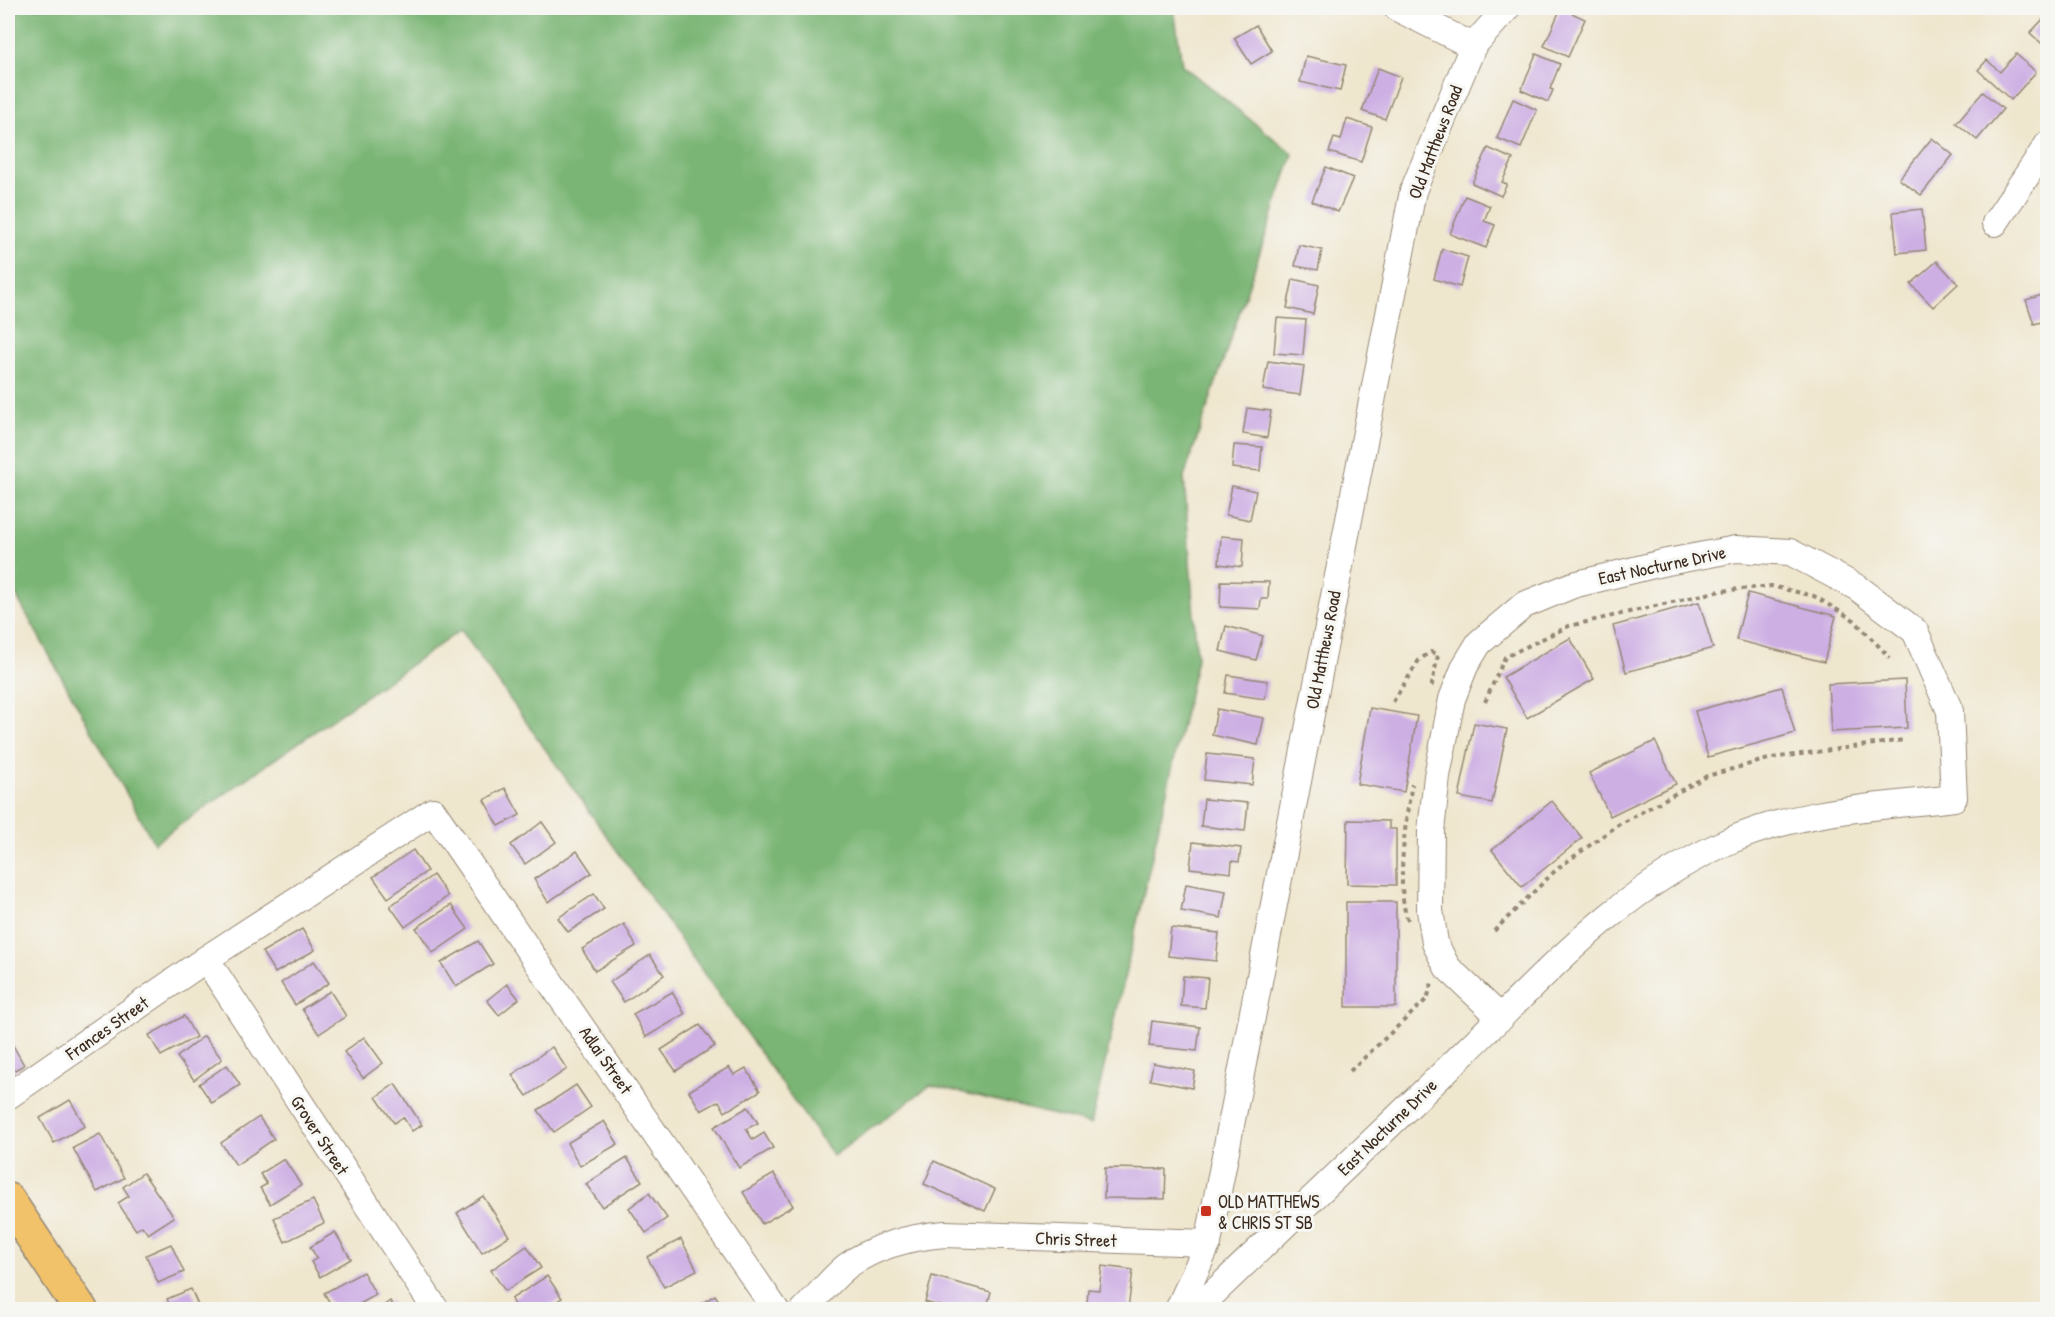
<svg xmlns="http://www.w3.org/2000/svg" width="2055" height="1317" font-family="'Patrick Hand',sans-serif">
	<style>
		.forest { fill: #7ab574; stroke: #5a7049; stroke-width: 1.5 }
		.building { fill: #cdafe4 }
		.lines { fill: none; stroke-linecap: round; stroke-linejoin: round }
		.minor-casing { stroke: #958876; stroke-width: 28 }
		.major-casing { stroke: #958876; stroke-width: 36 }
		.path { stroke: #958876; stroke-width: 4; stroke-dasharray: 4.5 4.5; stroke-linecap: butt }
		.minor { stroke: #fff; stroke-width: 26 }
		.major { stroke: #f2c26a; stroke-width: 33 }
		.poi-dot { fill: #c8321e; stroke: #f6f6f2; stroke-width: 2 }
		.labels { text-anchor: middle; dominant-baseline: central; stroke-width: 6; stroke-linejoin: round; paint-order: stroke }
		.street-label { font-size: 18px; fill: #3b2a1e; stroke: #f6f6f2 }
		.poi-label { font-size: 18px; fill: #3b2a1e; stroke: #f6f6f2; text-anchor: start }
	</style>
	<rect width="100%" height="100%" fill="#f6f6f2"/>
	<filter id="ink" filterUnits="userSpaceOnUse"><feTurbulence type="fractalNoise" baseFrequency=".0167" numOctaves="2"/><feDisplacementMap in="SourceGraphic" scale="12" xChannelSelector="R" yChannelSelector="G"/><feConvolveMatrix kernelMatrix="1 2 1 2 8 2 1 2 1" color-interpolation-filters="sRGB"/></filter>
	<filter id="wash" filterUnits="userSpaceOnUse"><feTurbulence type="fractalNoise" baseFrequency=".008" numOctaves="4" result="noise"/><feDisplacementMap in="SourceGraphic" scale="24" xChannelSelector="R" yChannelSelector="G"/><feGaussianBlur stdDeviation="1.35" result="paint"/><feColorMatrix in="noise" values="0 0 0 0 0 0 0 0 0 0 0 0 0 0 0 0 0 1.4 0 .05"/><feComposite in="paint" operator="in"/></filter>
	<g filter="url(#wash)">
		<rect width="100%" height="100%" fill="#efe6ce"/>
		<polygon class="forest" points="8,8 1174,8 1182,65 1293,154 1184,477 1197,659 1091,1124 931,1085 833,1156 461,630 154,843 8,581"/>
		<g id="blocks">
			<g class="building">
				<polygon points="1561,8 1585,19 1568,57 1544,46"/>
				<polygon points="2014,8 2026,8 2020,13"/>
				<polygon points="2048,14 2048,49 2030,33"/>
				<polygon points="1256,25 1272,51 1251,64 1234,38"/>
				<polygon points="1536,54 1560,64 1550,89 1553,90 1548,102 1521,90"/>
				<polygon points="2016,54 2036,72 2011,100 1978,70 1987,60 2000,72"/>
				<polygon points="1306,56 1346,65 1340,91 1300,82"/>
				<polygon points="1378,68 1401,77 1385,119 1362,111"/>
				<polygon points="1983,92 2003,109 1977,140 1956,123"/>
				<polygon points="1513,99 1537,110 1521,148 1497,138"/>
				<polygon points="1347,119 1372,127 1361,162 1329,152 1334,138 1341,140"/>
				<polygon points="1932,138 1953,155 1921,195 1899,179"/>
				<polygon points="1488,148 1513,159 1502,182 1507,184 1501,196 1472,183"/>
				<polygon points="1326,167 1353,178 1338,212 1312,201"/>
				<polygon points="1465,196 1490,206 1484,221 1495,225 1486,248 1450,234"/>
				<polygon points="1922,209 1926,250 1897,253 1893,212"/>
				<polygon points="1299,245 1322,250 1318,270 1295,266"/>
				<polygon points="1442,249 1468,257 1460,287 1434,279"/>
				<polygon points="1937,261 1958,284 1933,307 1911,284"/>
				<polygon points="1293,279 1319,285 1313,314 1287,308"/>
				<polygon points="2048,293 2048,320 2034,324 2026,300"/>
				<polygon points="1277,318 1306,320 1303,355 1274,353"/>
				<polygon points="1268,361 1304,366 1300,395 1263,390"/>
				<polygon points="1247,408 1271,411 1267,438 1243,434"/>
				<polygon points="1234,445 1262,447 1260,471 1232,468"/>
				<polygon points="1232,486 1256,491 1250,520 1226,515"/>
				<polygon points="1221,536 1244,538 1242,567 1219,564"/>
				<polygon points="1221,581 1269,582 1268,599 1261,599 1260,609 1220,607"/>
				<polygon points="1748,593 1836,616 1824,662 1736,640"/>
				<polygon points="1699,602 1713,648 1626,672 1613,626"/>
				<polygon points="1226,626 1263,636 1256,660 1220,651"/>
				<polygon points="1570,638 1594,679 1527,718 1503,677"/>
				<polygon points="1228,675 1268,681 1265,699 1225,693"/>
				<polygon points="1905,680 1907,728 1831,732 1828,684"/>
				<polygon points="1782,687 1795,733 1708,757 1695,711"/>
				<polygon points="1370,708 1417,716 1404,792 1357,784"/>
				<polygon points="1217,709 1264,718 1258,745 1212,735"/>
				<polygon points="1474,723 1507,729 1492,803 1459,797"/>
				<polygon points="1655,741 1676,784 1610,816 1589,773"/>
				<polygon points="1207,754 1255,759 1252,785 1204,780"/>
				<polygon points="505,788 520,815 499,826 484,800"/>
				<polygon points="1204,799 1248,803 1245,831 1201,826"/>
				<polygon points="1552,801 1582,838 1522,887 1492,850"/>
				<polygon points="1348,820 1389,821 1389,829 1396,829 1396,885 1347,884"/>
				<polygon points="542,822 556,842 525,864 511,845"/>
				<polygon points="1193,842 1241,848 1239,862 1232,861 1231,873 1190,868"/>
				<polygon points="413,850 427,871 388,898 373,877"/>
				<polygon points="577,851 592,873 548,902 534,879"/>
				<polygon points="433,875 448,896 405,927 390,906"/>
				<polygon points="1186,884 1226,891 1221,918 1181,911"/>
				<polygon points="594,894 604,909 568,932 558,918"/>
				<rect x="1346" y="902" width="50" height="105"/>
				<polygon points="451,905 468,929 433,953 416,928"/>
				<polygon points="624,924 636,946 595,971 582,949"/>
				<polygon points="1171,928 1219,933 1216,961 1168,956"/>
				<polygon points="302,929 315,950 275,973 262,952"/>
				<polygon points="478,941 493,964 456,987 441,963"/>
				<polygon points="650,955 664,975 624,1002 610,982"/>
				<polygon points="314,961 329,983 295,1005 281,983"/>
				<polygon points="1183,976 1208,978 1205,1008 1181,1006"/>
				<polygon points="507,984 519,999 499,1015 487,1000"/>
				<polygon points="330,991 346,1016 319,1034 302,1009"/>
				<polygon points="672,992 685,1014 646,1037 633,1014"/>
				<polygon points="184,1016 196,1037 161,1056 149,1035"/>
				<polygon points="8,1019 13,1030 8,1033"/>
				<polygon points="1152,1021 1200,1027 1197,1051 1149,1046"/>
				<polygon points="700,1025 715,1046 676,1071 661,1050"/>
				<polygon points="204,1036 222,1059 194,1080 177,1057"/>
				<polygon points="364,1037 383,1063 363,1078 344,1052"/>
				<polygon points="10,1040 24,1065 8,1074 8,1042"/>
				<polygon points="552,1047 567,1069 527,1096 512,1075"/>
				<polygon points="1153,1063 1195,1071 1192,1088 1150,1080"/>
				<polygon points="227,1065 240,1085 212,1103 199,1084"/>
				<polygon points="729,1067 734,1075 746,1068 760,1091 725,1112 719,1101 701,1111 689,1091"/>
				<polygon points="395,1084 422,1125 412,1131 403,1117 394,1123 376,1097"/>
				<polygon points="576,1085 591,1107 554,1132 538,1110"/>
				<polygon points="70,1100 85,1126 54,1143 40,1118"/>
				<polygon points="748,1107 758,1123 746,1129 753,1140 764,1133 773,1148 739,1168 714,1127"/>
				<polygon points="259,1117 274,1139 236,1165 221,1143"/>
				<polygon points="604,1121 618,1144 580,1166 567,1143"/>
				<polygon points="100,1134 124,1178 97,1192 73,1148"/>
				<polygon points="627,1158 642,1181 602,1207 586,1184"/>
				<polygon points="284,1159 301,1185 270,1204 260,1188 267,1184 260,1174"/>
				<polygon points="934,1161 995,1189 985,1211 924,1184"/>
				<polygon points="1105,1168 1166,1169 1165,1199 1104,1198"/>
				<polygon points="143,1173 174,1217 148,1234 142,1226 136,1230 118,1203 129,1196 123,1187"/>
				<polygon points="774,1174 793,1206 762,1224 743,1192"/>
				<polygon points="649,1193 667,1218 646,1233 629,1208"/>
				<polygon points="483,1196 509,1236 482,1253 457,1213"/>
				<polygon points="313,1200 324,1223 285,1242 274,1218"/>
				<polygon points="335,1232 351,1259 320,1277 311,1262 317,1258 310,1247"/>
				<polygon points="681,1239 697,1270 664,1287 647,1257"/>
				<polygon points="171,1244 184,1272 158,1283 146,1255"/>
				<polygon points="527,1246 541,1268 505,1291 491,1270"/>
				<polygon points="1102,1266 1133,1270 1128,1309 1087,1304 1088,1289 1099,1290"/>
				<polygon points="363,1272 376,1295 349,1310 334,1310 324,1293"/>
				<polygon points="547,1276 562,1298 543,1310 517,1310 511,1299"/>
				<polygon points="932,1276 991,1292 986,1310 938,1310 939,1306 925,1302"/>
				<polygon points="191,1289 200,1310 172,1310 167,1299"/>
				<polygon points="715,1295 725,1310 695,1310 694,1308"/>
				<polygon points="390,1301 396,1310 377,1310"/>
				<polygon points="1905,1306 1946,1307 1946,1310 1905,1310"/>
			</g>
		</g>
	</g>
	<g filter="url(#ink)">
		<use href="#blocks" fill-opacity="0" stroke="#958876" stroke-width="1.5"/>
		<g class="lines">
			<g class="minor-casing">
				<g id="minor">
					<polyline points="1397,8 1473,46"/>
					<polyline points="1995,223 2048,144"/>
					<polyline points="206,959 436,1310"/>
					<polyline points="8,1096 206,959 433,811 776,1310"/>
					<path d="M804,1310c14,-14 28,-32 43,-44 29,-21 63,-29 98,-32l263,9"/>
					<polyline points="1178,1310 1208,1243 1413,191 1473,46 1507,8"/>
					<path d="M1196,1310c90,-87 181,-172 270,-259 83,-80 153,-161 261,-209 70,-32 152,-35 227,-44l-4,-87 -35,-80 -57,-43 -68,-36 -54,-3 -74,14 -89,22 -49,20 -45,38 -14,23 -13,33 -15,77 -6,55 -1,79 5,33 12,24 54,51"/>
				</g>
			</g>
			<g class="major-casing">
				<polyline id="major" points="8,1200 81,1310"/>
			</g>
			<g class="path">
				<polyline points="1393,702 1419,660 1431,652 1438,655 1431,689"/>
				<polyline points="1485,702 1505,657 1569,626 1720,591 1771,586 1814,596 1854,620 1890,658"/>
				<path d="M1408,920c-13,-29 -2,-104 4,-136"/>
				<polyline points="1494,931 1558,868 1618,825 1707,776 1772,758 1904,740"/>
				<polyline points="1350,1071 1427,999 1432,983"/>
			</g>
			<use href="#minor" class="minor"/>
			<use href="#major" class="major"/>
		</g>
	</g>
	<rect class="poi-dot" x="1200" y="1205" width="12" height="12" rx="3"/>
	<g class="labels">
		<g class="street-label">
			<text transform="translate(1435 142) rotate(-69)">Old Matthews Road</text>
			<text transform="translate(1662 565) rotate(-12)">East Nocturne Drive</text>
			<text transform="translate(1323 650) rotate(-79)">Old Matthews Road</text>
			<text transform="translate(107 1028) rotate(-35)">Frances Street</text>
			<text transform="translate(606 1060) rotate(55)">Adlai Street</text>
			<text transform="translate(1387 1127) rotate(-44)">East Nocturne Drive</text>
			<text transform="translate(320 1135) rotate(57)">Grover Street</text>
			<text transform="translate(1076 1239) rotate(2)">Chris Street</text>
		</g>
		<g class="poi-label">
			<text x="1218" y="1201">OLD MATTHEWS<tspan x="1218" dy="21">&amp; CHRIS ST SB</tspan></text>
		</g>
	</g>
	<rect width="2055" height="1317" fill="none" stroke="#f6f6f2" stroke-width="30"/>
</svg>
